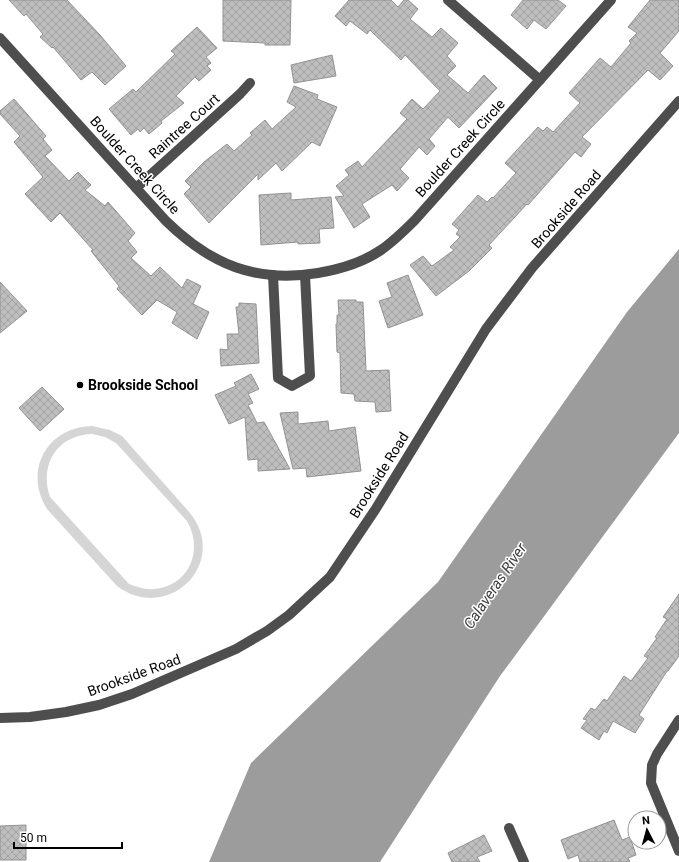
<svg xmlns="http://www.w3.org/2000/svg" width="679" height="862" font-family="Roboto,sans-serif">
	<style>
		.garden { fill: #d5d5d5; fill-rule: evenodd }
		.water { fill: #9c9c9c }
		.building { fill: url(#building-cross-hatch); stroke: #929292 }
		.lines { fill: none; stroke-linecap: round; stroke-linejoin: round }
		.minor { stroke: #4e4e4e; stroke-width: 10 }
		.poi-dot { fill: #000; stroke: #fff; stroke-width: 1.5 }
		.labels { text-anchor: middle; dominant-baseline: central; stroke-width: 3; stroke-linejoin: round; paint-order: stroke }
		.street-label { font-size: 14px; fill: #000; stroke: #fff }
		.poi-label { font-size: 14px; font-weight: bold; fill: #000; stroke: #fff; text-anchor: start }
		.water-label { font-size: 15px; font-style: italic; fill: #3d3d3d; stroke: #fff }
	</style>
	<defs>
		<pattern id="building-cross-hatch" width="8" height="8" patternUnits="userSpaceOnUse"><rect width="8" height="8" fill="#bebebe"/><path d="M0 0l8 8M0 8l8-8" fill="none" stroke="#a2a2a2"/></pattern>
	</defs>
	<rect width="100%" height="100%" fill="#fff"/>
	<path class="garden" d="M92,426l18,4 12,6 68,77c40,50 -22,111 -73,73l-70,-77c-24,-38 0,-82 45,-83zM92,434l13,3 11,6 71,78c17,29 2,65 -33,68 -9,1 -16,-2 -25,-5l-79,-87c-11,-32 7,-62 42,-63z"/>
	<polygon class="water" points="679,249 679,433 500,676 380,862 209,862 251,763 438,582 627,312"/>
	<g class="building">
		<polygon points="9,0 67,0 100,35 126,66 105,85 92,72 81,80 53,47 52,48 40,37 43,34 26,14 24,16"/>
		<polygon points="223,0 291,0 290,45 265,45 265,43 223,41"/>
		<polygon points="349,0 391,0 398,7 404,0 408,0 418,9 410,19 432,37 441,28 458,43 447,56 456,66 447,75 468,93 484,75 497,88 459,128 448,117 429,139 435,146 427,155 419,147 400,169 409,178 397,191 392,185 362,204 370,217 354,228 335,197 344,196 336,186 349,175 345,170 358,161 362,167 396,131 407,119 400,113 412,99 423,109 440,91 405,55 401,60 370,30 367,34 350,21 346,26 335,16"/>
		<polygon points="523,0 558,0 566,6 546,29 534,20 527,29 511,15"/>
		<polygon points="650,0 679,0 679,31 660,53 673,66 660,80 648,70 582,137 591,144 581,157 575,152 528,205 527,204 489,245 492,248 469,271 436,296 410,265 423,256 432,266 454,250 450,247 460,237 456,234 459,230 452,224 478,195 487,202 492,197 493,198 516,173 505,163 538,127 543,131 547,127 553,132 580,103 569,93 600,58 611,67 631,43 629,41 637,33 628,27"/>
		<polygon points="197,27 217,48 206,57 211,63 207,66 211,70 199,81 195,77 176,96 184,103 161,121 162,123 149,134 144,128 140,132 138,129 131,135 109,109 133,89 136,92 175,54 171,51"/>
		<polygon points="332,55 336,76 294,83 291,65"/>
		<polygon points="294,86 318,95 317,99 337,107 320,146 312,142 282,171 276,163 258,180 258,174 209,223 184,194 191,187 185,181 204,162 227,144 234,151 252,135 250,133 265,120 272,129 296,107 287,102"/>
		<polygon points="14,99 46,136 43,139 52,150 45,156 69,181 78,172 91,185 85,190 105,206 108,202 135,233 128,241 137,252 131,258 151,276 160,267 182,288 187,279 201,286 193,304 209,312 197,339 172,323 177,312 157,300 142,315 117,289 119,286 91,251 93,250 60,213 51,222 25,194 43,177 14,142 20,136 0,114 0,111"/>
		<polygon points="291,193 291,200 331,197 334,228 319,229 320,243 298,244 298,242 261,245 259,195"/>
		<polygon points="408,275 423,315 388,328 379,301 392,297 387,283"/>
		<polygon points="0,282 27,311 0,333"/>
		<polygon points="338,300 356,300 356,302 363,302 366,371 389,370 391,411 376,412 375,402 355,401 354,394 341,393 340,353 337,352 336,324 337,324 337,315 339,315"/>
		<polygon points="239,303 256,304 259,363 221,366 220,349 228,350 227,334 239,334 236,307 239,307"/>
		<polygon points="251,374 259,389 248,394 253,403 248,405 257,423 264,422 290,469 258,471 258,459 248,460 245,417 229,424 215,395 236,386 234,383"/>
		<polygon points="42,387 64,409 40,431 19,408"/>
		<polygon points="298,412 298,424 328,421 329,431 355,427 361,471 307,477 306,468 293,469 280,413"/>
		<polygon points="679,594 679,656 668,671 667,671 639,715 644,719 635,733 613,721 607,733 604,731 599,740 581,728 587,720 583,719 591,708 595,710 604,699 607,701 624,676 631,681 648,658 644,656 657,638 655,637 667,619 663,617"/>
		<polygon points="614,820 622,840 630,837 636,855 628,858 630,862 580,862 578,855 568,859 561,840"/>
		<polygon points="26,825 26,860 0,860 0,826"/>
		<polygon points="484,835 492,851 477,857 480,862 452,862 448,853"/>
	</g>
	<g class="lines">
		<g class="minor">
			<polyline points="448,0 540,80"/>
			<path d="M0,38l166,183c45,44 90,62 152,52 23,-4 44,-10 63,-23 13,-9 23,-19 34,-30l196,-220"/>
			<polyline points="136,188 240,94 250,83"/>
			<polyline points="273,275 278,378 292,386 310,376 305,275"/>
			<polyline points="0,718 30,717 66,712 99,705 132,694 236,649 267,631 289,615 330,577 375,510 486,329 532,268 679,101"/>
			<polyline points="679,720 657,754 652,765 651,783 679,851"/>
			<polyline points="509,828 524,862"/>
		</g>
	</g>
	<circle class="poi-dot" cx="80" cy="385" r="4"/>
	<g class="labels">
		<g class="street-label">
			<text transform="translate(184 126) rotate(-42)">Raintree Court</text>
			<text transform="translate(460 148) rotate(-48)">Boulder Creek Circle</text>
			<text transform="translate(135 165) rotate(48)">Boulder Creek Circle</text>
			<text transform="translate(566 209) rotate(-49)">Brookside Road</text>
			<text transform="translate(379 475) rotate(-58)">Brookside Road</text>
			<text transform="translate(134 675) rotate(-20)">Brookside Road</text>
		</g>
		<g class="poi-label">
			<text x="88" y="385">Brookside School</text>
		</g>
		<g class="water-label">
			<text transform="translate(495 586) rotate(-56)">Calaveras River</text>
		</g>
	</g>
	<g transform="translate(647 830) rotate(354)"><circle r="19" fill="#ffffff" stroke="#999999"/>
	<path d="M0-3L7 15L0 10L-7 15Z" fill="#000000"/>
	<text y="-6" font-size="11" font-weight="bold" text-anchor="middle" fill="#000000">N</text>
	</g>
	<path d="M14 842v6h108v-6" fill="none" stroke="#000000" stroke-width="2"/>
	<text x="20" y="842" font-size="12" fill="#000000" stroke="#ffffff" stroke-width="3" paint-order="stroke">50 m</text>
</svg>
